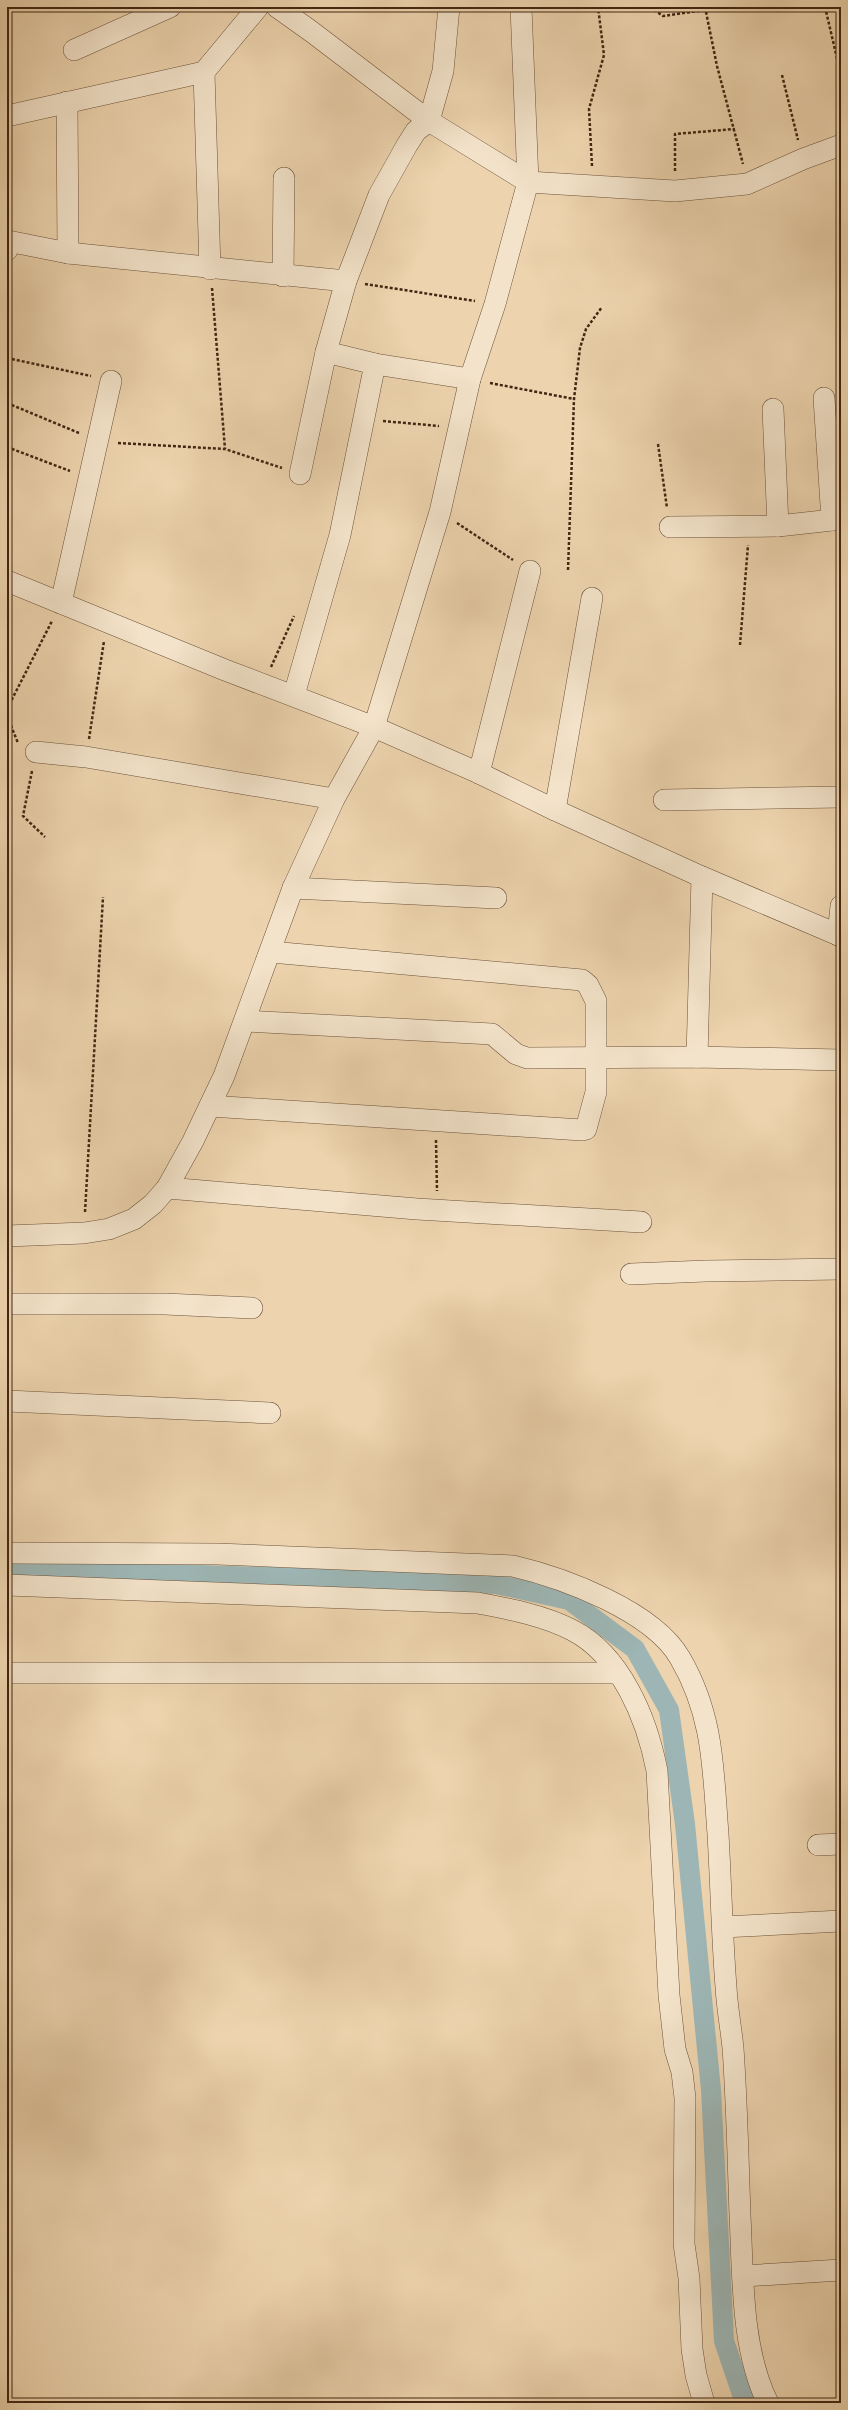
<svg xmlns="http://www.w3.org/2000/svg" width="848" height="2410" font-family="Alegreya,serif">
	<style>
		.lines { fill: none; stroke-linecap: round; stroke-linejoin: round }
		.canal { stroke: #9db6b5; stroke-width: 20 }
		.minor-casing { stroke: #6c523a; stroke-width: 22 }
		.path { stroke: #412713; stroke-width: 2.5; stroke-dasharray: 3 2; stroke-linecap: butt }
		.minor { stroke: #f3e3ca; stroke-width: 21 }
	</style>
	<rect width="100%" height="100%" fill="#edd4ae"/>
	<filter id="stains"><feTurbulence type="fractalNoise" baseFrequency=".005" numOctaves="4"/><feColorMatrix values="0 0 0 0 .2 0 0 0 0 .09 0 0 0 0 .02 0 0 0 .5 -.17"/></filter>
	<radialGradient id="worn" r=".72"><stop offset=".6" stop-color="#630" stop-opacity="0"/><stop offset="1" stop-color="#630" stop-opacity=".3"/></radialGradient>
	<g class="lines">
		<polyline class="canal" points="7,1569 496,1584 569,1600 635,1649 669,1710 685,1824 711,2090 724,2341 745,2403"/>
		<g class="minor-casing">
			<g id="minor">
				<polyline points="277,7 312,32 429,121 528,182 675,191 747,184 803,159 841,145"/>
				<polyline points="74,50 170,7"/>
				<polyline points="204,72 210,269"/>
				<polyline points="67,102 68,253"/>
				<polyline points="7,116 204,72 258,7"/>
				<polyline points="7,250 8,241 68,253 346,281"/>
				<polyline points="283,276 284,178"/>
				<polyline points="326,352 375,364 470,379"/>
				<polyline points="824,398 832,520"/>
				<polyline points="773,409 778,526"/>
				<polyline points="300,474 326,352 346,281 379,195 407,145 416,131 429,121 443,71 449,7"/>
				<polyline points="670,527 778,526 841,519"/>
				<polyline points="7,581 225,670 374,727 479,773 555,810 702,877 841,936"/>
				<polyline points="61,603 111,381"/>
				<polyline points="294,695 340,535 375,364"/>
				<polyline points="36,752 86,757 334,799"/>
				<polyline points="479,773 530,571"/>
				<polyline points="664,800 841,797"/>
				<polyline points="555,810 592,598"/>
				<polyline points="293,888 496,898"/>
				<polyline points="838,935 841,906"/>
				<polyline points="245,1021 492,1034 516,1054 527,1058 697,1057 841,1060"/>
				<polyline points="697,1057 702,877"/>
				<polyline points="210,1106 582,1130 586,1129 596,1092 596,1001 588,985 582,980 271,952"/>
				<polyline points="167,1188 417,1209 641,1222"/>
				<polyline points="7,1236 84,1233 109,1229 134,1219 153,1204 167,1188 193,1141 224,1076 293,888 334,799 374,727 440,512 470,379 495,304 528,182 521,7"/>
				<polyline points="631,1274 706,1271 841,1269"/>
				<polyline points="7,1304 165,1304 252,1308"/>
				<polyline points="7,1401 270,1413"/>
				<path d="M7,1553l210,1 296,12c51,12 140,45 167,92 34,58 33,112 38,176 3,51 4,102 8,153 1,20 5,41 7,61 4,56 5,112 7,167 3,60 1,134 28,188"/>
				<path d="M7,1585l471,18c31,6 65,12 94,27 49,25 75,89 85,141l12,224 6,54 7,23 3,26 -1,146 5,34 3,71 4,26 8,28"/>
				<polyline points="7,1673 617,1673"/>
				<polyline points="818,1845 841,1844"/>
				<polyline points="723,1927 841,1921"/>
				<polyline points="744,2276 841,2270"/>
			</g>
		</g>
		<g class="path">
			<polyline points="650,7 663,16 705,10"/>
			<polyline points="705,7 717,66 743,164"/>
			<polyline points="825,7 841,75"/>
			<polyline points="782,75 798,140"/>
			<polyline points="592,166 589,109 604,55 598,7"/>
			<polyline points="675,171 675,134 735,129"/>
			<polyline points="365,284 475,301"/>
			<polyline points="212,288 225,449"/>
			<polyline points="7,358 91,376"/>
			<polyline points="490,383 574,399"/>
			<polyline points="7,403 79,433"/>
			<polyline points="383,421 439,426"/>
			<polyline points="118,443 225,449 282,468"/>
			<polyline points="658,444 667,508"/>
			<polyline points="7,447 70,471"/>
			<polyline points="457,523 513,560"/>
			<polyline points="568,570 574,399 580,348 586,329 602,307"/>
			<polyline points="740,645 748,545"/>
			<polyline points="271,667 294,616"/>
			<polyline points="7,709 52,621"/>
			<polyline points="7,716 18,743"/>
			<polyline points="89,739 104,641"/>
			<polyline points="32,771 23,816 45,837"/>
			<polyline points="436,1140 437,1191"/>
			<polyline points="85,1212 103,897"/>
		</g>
		<use href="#minor" class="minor"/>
	</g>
	<rect width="848" height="2410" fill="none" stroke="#edd4ae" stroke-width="24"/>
	<rect x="8" y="8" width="832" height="2394" fill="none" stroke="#412713" stroke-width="2"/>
	<rect x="12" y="12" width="824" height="2386" fill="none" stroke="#412713"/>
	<rect width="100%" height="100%" filter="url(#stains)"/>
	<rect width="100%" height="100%" fill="url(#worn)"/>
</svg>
